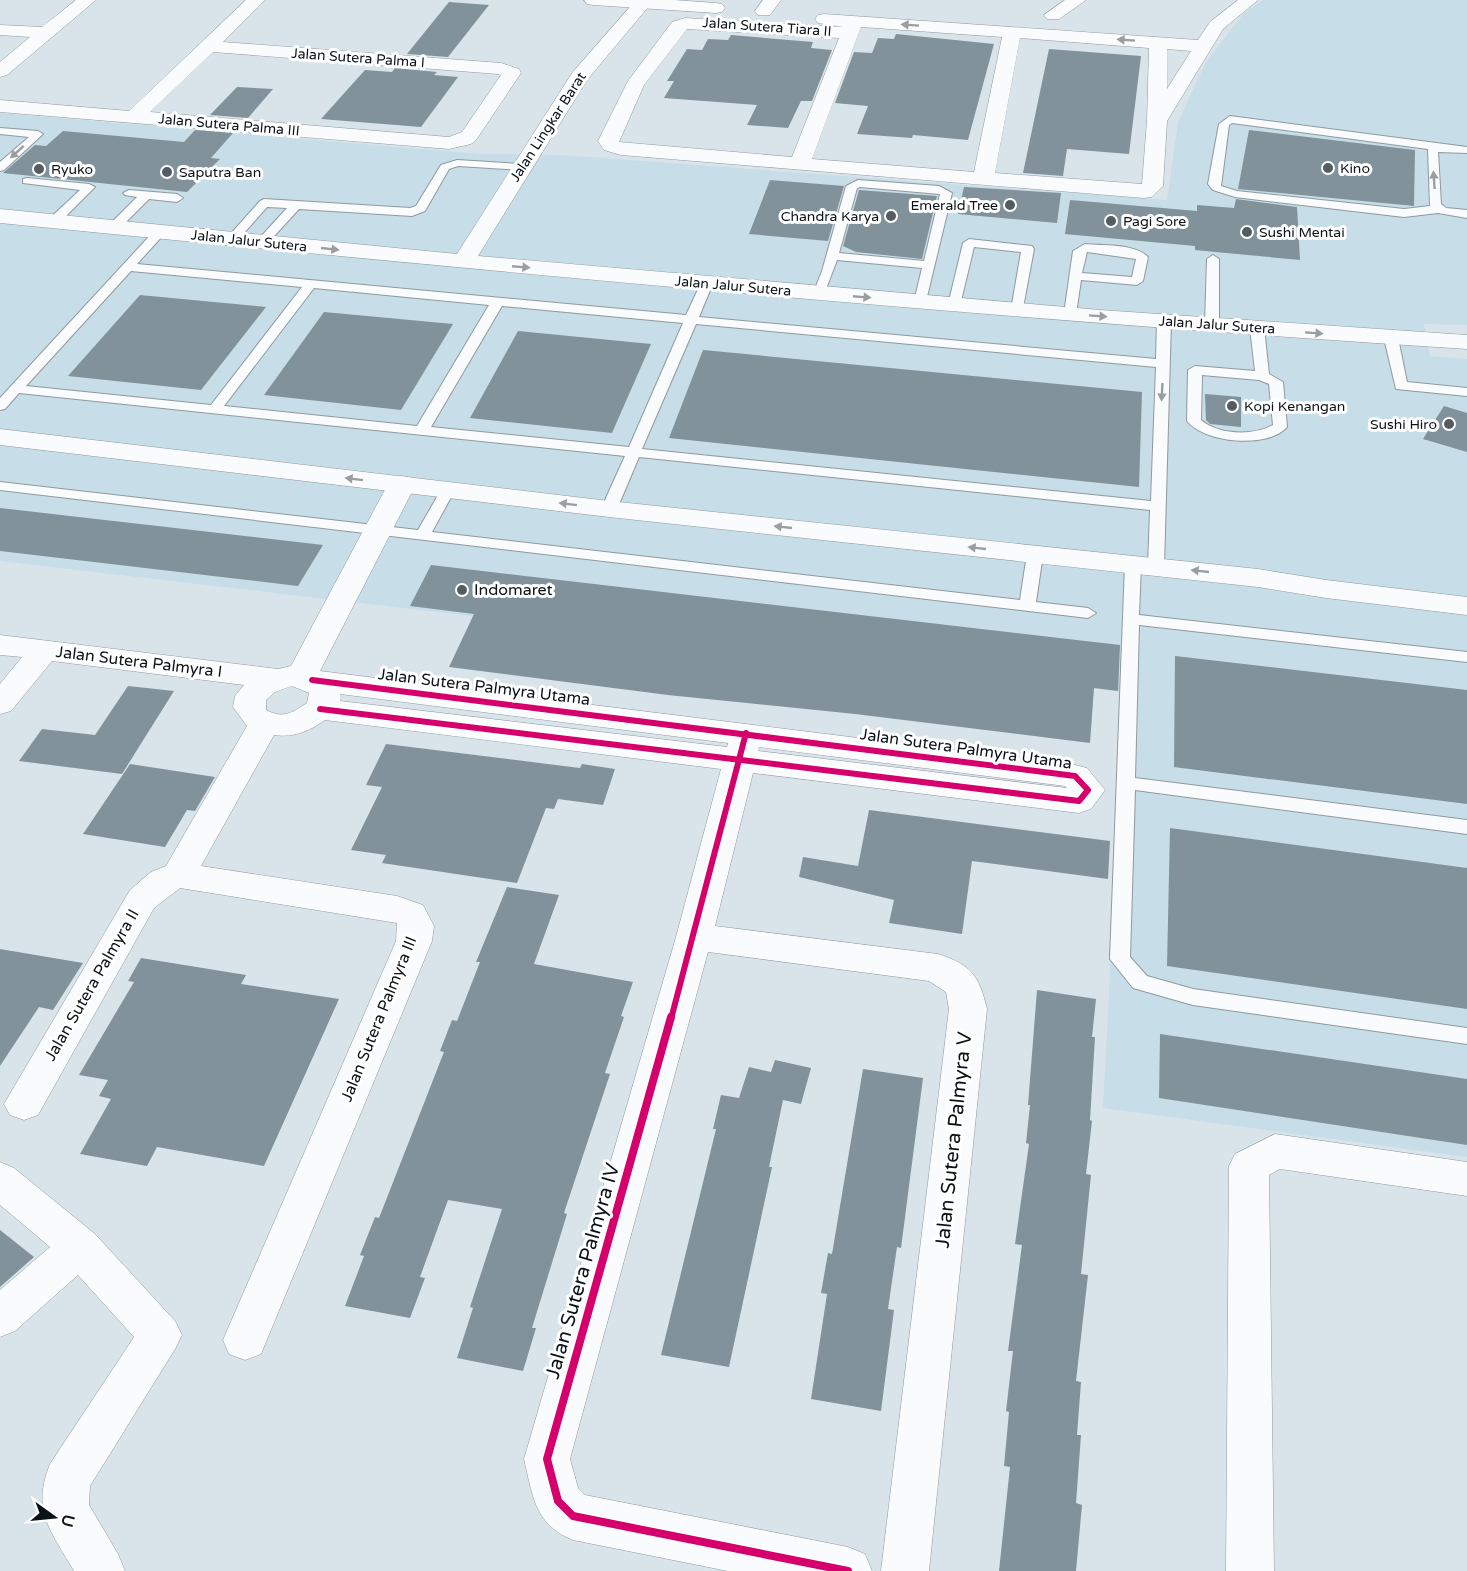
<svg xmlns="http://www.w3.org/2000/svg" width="1467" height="1571" font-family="'Varela Round',sans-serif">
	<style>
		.built { fill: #c7dde8 }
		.building { fill: #81929a }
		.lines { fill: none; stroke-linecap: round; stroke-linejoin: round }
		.lane-casing { stroke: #90999e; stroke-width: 2 }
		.street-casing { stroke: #90999e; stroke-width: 1 }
		.secondary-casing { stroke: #90999e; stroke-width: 1 }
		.lane { fill: #f9fbfc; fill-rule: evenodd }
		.street { fill: #f9fbfc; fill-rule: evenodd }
		.secondary { fill: #f9fbfc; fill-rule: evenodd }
		.cycleway-far1-casing { stroke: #fff; stroke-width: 10 }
		.cycleway-casing { stroke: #fff; stroke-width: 11 }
		.cycleway-far1 { stroke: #d6006c; stroke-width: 6 }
		.cycleway { stroke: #d6006c; stroke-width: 8 }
		.oneway { fill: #9a9ea0 }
		.poi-dot { fill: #535c61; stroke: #fff; stroke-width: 2 }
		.labels { text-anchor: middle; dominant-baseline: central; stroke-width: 6; stroke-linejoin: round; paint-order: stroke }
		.far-street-label { font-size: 14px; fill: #0b1317; stroke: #fff }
		.far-poi-label { font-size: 14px; fill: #0b1317; stroke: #fff; text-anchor: start }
		.poi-label { font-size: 16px; fill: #0b1317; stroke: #fff; text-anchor: start }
		.street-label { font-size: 16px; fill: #0b1317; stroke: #fff }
		.near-street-label { font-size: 20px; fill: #0b1317; stroke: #fff }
	</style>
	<rect width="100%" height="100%" fill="#d9e4ea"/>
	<polygon class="built" points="1263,0 1467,0 1467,325 1424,324 1430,356 1467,359 1467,1157 1103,1108 1124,692 0,561 0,113 480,154 562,155 1167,200 1178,122 1206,62 1244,13"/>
	<g class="building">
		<polygon points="449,2 489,5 448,57 407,54"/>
		<polygon points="896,34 994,44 968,140 913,135 912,138 857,134 868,106 835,103 854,52 872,53 878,38 894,39"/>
		<polygon points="731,35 813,42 811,48 832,50 812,101 801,101 788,128 747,125 757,105 664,98 674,81 667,81 687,49 702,50 708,39 728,40"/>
		<polygon points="1049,49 1141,56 1129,154 1067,149 1063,176 1023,173"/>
		<polygon points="395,68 437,72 434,75 458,77 421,127 321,119 365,70 392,72"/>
		<polygon points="237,87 273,89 248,118 210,115"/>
		<polygon points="195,130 233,133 211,158 220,159 187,192 3,173 35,145 46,146 63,131 184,142"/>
		<polygon points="1249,130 1415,150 1414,206 1238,189"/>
		<polygon points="770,180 844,186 828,241 749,234"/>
		<polygon points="964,187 1061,193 1057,223 958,214"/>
		<polygon points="859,190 937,196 922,259 856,252 843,246"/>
		<polygon points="1236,199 1297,207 1300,260 1195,250 1195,246 1065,234 1070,200 1197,211 1197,205 1234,208"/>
		<polygon points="140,295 266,307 201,390 68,376"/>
		<polygon points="324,312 453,324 401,410 264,395"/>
		<polygon points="518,331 651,344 612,433 470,418"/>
		<polygon points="703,350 1142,392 1139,487 669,438"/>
		<polygon points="1205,394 1241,397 1241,427 1210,424 1206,420"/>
		<polygon points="1444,406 1467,413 1467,452 1423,439"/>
		<polygon points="0,508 323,545 298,586 0,551"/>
		<polygon points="431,565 1120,645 1118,691 1094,688 1090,743 855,714 668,695 449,667 474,614 410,606"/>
		<polygon points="1175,656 1467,690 1467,804 1174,767"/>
		<polygon points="128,686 174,691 122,774 19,761 42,729 95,735"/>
		<polygon points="386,744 580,768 582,764 615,769 603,805 558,799 554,809 546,808 517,883 382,863 386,855 351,850 382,787 366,785"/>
		<polygon points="130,764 215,777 195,811 187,810 165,847 83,834"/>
		<polygon points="869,810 1110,841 1108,879 972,861 962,934 889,923 894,900 799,877 803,857 858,866"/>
		<polygon points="1170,828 1467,868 1467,1009 1167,966"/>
		<polygon points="507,887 559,895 534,964 633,982 621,1016 624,1017 605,1073 610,1074 564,1213 567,1214 532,1328 536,1328 523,1371 457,1358 473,1308 470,1307 502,1209 448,1200 420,1277 425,1278 410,1318 345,1306 364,1256 360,1255 375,1217 379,1218 444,1052 440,1051 452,1020 457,1021 480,962 476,962"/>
		<polygon points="0,949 83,963 53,1010 39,1007 0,1066"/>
		<polygon points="141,958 246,975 241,984 339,999 264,1166 157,1147 147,1166 80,1154 111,1099 99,1096 108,1080 79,1075 134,982 128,981"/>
		<polygon points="1037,990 1096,999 1092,1037 1095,1037 1090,1120 1092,1121 1086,1174 1091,1175 1081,1274 1088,1275 1076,1381 1081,1382 1077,1435 1081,1435 1076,1503 1082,1505 1076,1571 999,1571 1010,1467 1004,1466 1009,1412 1006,1411 1013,1351 1008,1351 1022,1245 1015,1244 1029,1144 1026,1143 1030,1105 1028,1105"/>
		<polygon points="1160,1034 1467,1079 1467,1145 1159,1098"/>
		<polygon points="775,1060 811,1068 801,1104 783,1100 769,1167 772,1167 729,1367 661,1355 716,1129 713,1129 721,1095 739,1098 749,1067 771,1072"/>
		<polygon points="863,1069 923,1078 901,1248 897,1247 888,1309 894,1310 881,1411 811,1399 827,1294 821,1293 828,1253 832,1254"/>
		<polygon points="0,1230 34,1257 0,1287"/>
	</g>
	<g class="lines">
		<g class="lane-casing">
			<g id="lane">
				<path d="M1230,116l237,31v6l-29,-1 3,52 5,4 21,2v8l-29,-5 -34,4 -169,-20 -22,-7 -5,-6 11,-60zM1232,123l196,26 2,57 -26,3 -167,-18 -16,-5 8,-61z"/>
				<polygon points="0,128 38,131 43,134 4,170 0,171 0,162 29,137 0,134"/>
				<polygon points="457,160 521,164 527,167 521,170 458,166 449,169 425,211 412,216 299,209 266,245 262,246 256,242 287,208 267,207 236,242 232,243 226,239 260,201 264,199 410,208 416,206 441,165"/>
				<polygon points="27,178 89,184 95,187 58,224 54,225 48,221 50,218 80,190 23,183 23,179"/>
				<path d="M858,180l81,6 13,7 -27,112 -5,1 -6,-4 8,-34 -85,-8 -14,37h-8l-2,-3 9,-23 24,-85zM860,187l80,7 -16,67 -85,-8 18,-65z"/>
				<polygon points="129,190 177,194 183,198 177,202 149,199 118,230 110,230 110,224 137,197 125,195 123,193"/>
				<path d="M160,228l6,4 -29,32 549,51 15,-32 6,-4 6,4 -14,34 457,42 1,-38 2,-3h10l2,3 -7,246 -8,5 -8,-5 2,-57 -511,-53 -22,52 -8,5 -8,-5 24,-53 -606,-63 -14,16 -5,1v-12l156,-169zM131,271l171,16 -91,118 -185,-19zM314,288l175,17 -72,121 -193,-20zM502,306l181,17 -54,124 -198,-20zM696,324l460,43 -5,134 -509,-52z"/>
				<polygon points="969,239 1032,246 1034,249 1022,313 1012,313 1011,310 1021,252 974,247 960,305 959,308 949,308 948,305 963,243"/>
				<path d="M1085,244c18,2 49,-1 63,13l-5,24 -6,4 -56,-5 -5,34 -6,4 -6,-4 9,-63zM1087,252l49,7 -4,18 -50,-4z"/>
				<polygon points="1213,255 1219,259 1219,325 1212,329 1205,325 1207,259"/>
				<path d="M1257,324l7,4 5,46 14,8 4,45c-19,22 -83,16 -100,-6l1,-51 7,-4 60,5 -5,-43zM1202,375l57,5 10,4 4,41c-20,11 -55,10 -72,-5z"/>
				<polygon points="1391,334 1398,338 1407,382 1467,388 1467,396 1396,389 1384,338"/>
				<polygon points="0,482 418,530 441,490 448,486 455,490 432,532 1020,600 1027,554 1035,549 1043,554 1036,602 1088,608 1096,613 1088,618 0,490"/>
				<polygon points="1133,559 1141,564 1139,615 1467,652 1467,662 1139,625 1135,778 1467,820 1467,834 1135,790 1130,957 1147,976 1193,989 1467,1028 1467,1044 1193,1005 1133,988 1110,959 1125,564"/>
			</g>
		</g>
		<g class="street-casing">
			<g id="street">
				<polygon points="76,0 96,0 7,75 0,77 0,62 30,37 0,35 0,25 42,27"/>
				<path d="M246,0h19l-42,42 278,21 18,6 2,4 -45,67 -5,4 -22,5 -449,-37v-12l129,11zM213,52l285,22 3,1 -39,57 -13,5 -299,-25z"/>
				<polygon points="584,0 674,0 716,3 722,4 725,8 722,12 716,13 593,5 587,4"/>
				<polygon points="763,0 781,0 770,15 758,15 755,11"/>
				<polygon points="1065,0 1086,0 1059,19 1047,19 1044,15"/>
				<path d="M1238,0h20l-35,29 -56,92 -4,65 -11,11 -8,1 -523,-43 -17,-5 -6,-9 30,-60 44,-59 13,-4 158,9 -25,-4 -3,-4 3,-4 6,-1 374,26 12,-18zM861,27l141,10 -28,135 -162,-13zM687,29l152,9 -47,119 -173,-15 25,-57zM1020,38l129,10 -2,73 -5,63 -147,-11zM1167,49l24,2 -24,38z"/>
				<path d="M402,476l10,2 4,6 -96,187 755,94 12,3 18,22 -14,19 -12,4 -326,-40 -38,153 223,28c34,11 41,22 49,55l-58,562h-48l68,-562 -3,-17 -17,-11 -221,-29 -138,507 8,29 7,7 263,52 17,7 7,17h-144l-155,-31c-39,-16 -40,-44 -49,-81l152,-522 45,-168 -396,-49c-15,11 -32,18 -51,15l-73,131 196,30 26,9 11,21 -2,15 -171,413 -16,6 -16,-6 -6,-14 173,-399 1,-18 -217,-35 -26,20 -116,207 -14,5 -14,-5 -6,-11 126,-214 21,-18 15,-6 81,-140 -14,-19 2,-11 9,-11 -192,-24 -41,50 -11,3v-30l22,-27 -22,-2v-20l278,34 13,-3 97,-182 4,-6zM292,686l17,7 -2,10c-15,10 -24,16 -41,7v-10l9,-8zM340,694l388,49 -1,4 -387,-46zM759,747l306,39 2,2 -309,-37z"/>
				<polygon points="1275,1134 1467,1162 1467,1196 1280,1169 1269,1175 1274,1571 1226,1571 1229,1166 1235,1154"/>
				<path d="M0,1162l14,6 81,66 80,87 7,14 -7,14 -85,137 -1,19 29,49 7,17h-51c-23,-40 -43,-60 -24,-107l84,-127 -56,-62 -63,56 -15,6v-47l50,-43 -50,-42z"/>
			</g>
		</g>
		<g class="secondary-casing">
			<g id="secondary">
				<path d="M636,0h18l-67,80 -109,176 622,54 367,25v14c-490,-31 -978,-78 -1467,-126v-14l457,45 115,-181z"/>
				<polygon points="0,429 609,501 1258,569 1326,580 1467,597 1467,615 1326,598 1258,587 609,517 0,445"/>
			</g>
		</g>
		<use href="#lane" class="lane"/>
		<use href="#street" class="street"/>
		<use href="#secondary" class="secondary"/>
		<g class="cycleway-far1-casing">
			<g id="cycleway-far1">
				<polyline points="312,680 1075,776 1088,790 1079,801 320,709"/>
				<polyline points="671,1019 746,733"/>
			</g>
		</g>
		<g class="cycleway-casing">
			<polyline id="cycleway" points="671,1017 547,1459 558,1501 573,1516 848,1571"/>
		</g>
		<use href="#cycleway-far1" class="cycleway-far1"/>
		<use href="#cycleway" class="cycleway"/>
	</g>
	<defs><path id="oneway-solid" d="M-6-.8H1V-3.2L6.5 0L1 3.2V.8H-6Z" transform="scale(1.5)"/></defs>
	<g class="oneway">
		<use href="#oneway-solid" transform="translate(910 25) rotate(-176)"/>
		<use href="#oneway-solid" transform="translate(1126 40) rotate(-176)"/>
		<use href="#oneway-solid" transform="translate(17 152) rotate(138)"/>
		<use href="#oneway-solid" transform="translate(1434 180) rotate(-94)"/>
		<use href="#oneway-solid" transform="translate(330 249) rotate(6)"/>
		<use href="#oneway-solid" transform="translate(521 267) rotate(5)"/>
		<use href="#oneway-solid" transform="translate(862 297) rotate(5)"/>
		<use href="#oneway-solid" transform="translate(1098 316) rotate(4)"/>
		<use href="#oneway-solid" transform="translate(1314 333) rotate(4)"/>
		<use href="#oneway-solid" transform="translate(1162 392) rotate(93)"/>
		<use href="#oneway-solid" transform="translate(354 479) rotate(-173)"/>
		<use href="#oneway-solid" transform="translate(568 504) rotate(-173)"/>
		<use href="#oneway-solid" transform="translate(783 527) rotate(-174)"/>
		<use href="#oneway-solid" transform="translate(977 548) rotate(-174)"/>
		<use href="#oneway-solid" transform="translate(1200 571) rotate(-174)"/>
	</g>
	<g class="poi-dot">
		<circle cx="1328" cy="168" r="6"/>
		<circle cx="39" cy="169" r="6"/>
		<circle cx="167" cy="172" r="6"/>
		<circle cx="1010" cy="205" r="6"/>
		<circle cx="891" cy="216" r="6"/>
		<circle cx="1111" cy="221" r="6"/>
		<circle cx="1247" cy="232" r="6"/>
		<circle cx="1232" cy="406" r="6"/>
		<circle cx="1449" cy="424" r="6"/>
		<circle cx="462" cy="590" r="6"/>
	</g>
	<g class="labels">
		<g class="far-street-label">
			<text transform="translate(767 27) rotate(4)">Jalan Sutera Tiara II</text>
			<text transform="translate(358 58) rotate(4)">Jalan Sutera Palma I</text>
			<text transform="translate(229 125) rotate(5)">Jalan Sutera Palma III</text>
			<text transform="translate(548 127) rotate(-57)">Jalan Lingkar Barat</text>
			<text transform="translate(249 241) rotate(6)">Jalan Jalur Sutera</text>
			<text transform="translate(733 286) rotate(5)">Jalan Jalur Sutera</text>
			<text transform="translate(1217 325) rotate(4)">Jalan Jalur Sutera</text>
		</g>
		<g class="far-poi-label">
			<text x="1340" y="168">Kino</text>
			<text x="51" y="169">Ryuko</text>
			<text x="179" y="172">Saputra Ban</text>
			<text x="998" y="205" text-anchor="end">Emerald Tree</text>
			<text x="879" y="216" text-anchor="end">Chandra Karya</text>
			<text x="1123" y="221">Pagi Sore</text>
			<text x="1259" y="232">Sushi Mentai</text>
			<text x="1244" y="406">Kopi Kenangan</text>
			<text x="1437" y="424" text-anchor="end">Sushi Hiro</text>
		</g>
		<g class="poi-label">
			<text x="474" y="590">Indomaret</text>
		</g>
		<g class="street-label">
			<text transform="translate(139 662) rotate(7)">Jalan Sutera Palmyra I</text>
			<text transform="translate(484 687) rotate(7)">Jalan Sutera Palmyra Utama</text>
			<text transform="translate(966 749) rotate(8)">Jalan Sutera Palmyra Utama</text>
			<text transform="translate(92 985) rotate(-60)">Jalan Sutera Palmyra II</text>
			<text transform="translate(379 1019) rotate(-68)">Jalan Sutera Palmyra III</text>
		</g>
		<g class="near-street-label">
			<text transform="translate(954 1140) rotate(-84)">Jalan Sutera Palmyra V</text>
			<text transform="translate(583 1271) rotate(-74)">Jalan Sutera Palmyra IV</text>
		</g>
	</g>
	<g transform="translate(54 1517) rotate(105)" stroke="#ffffff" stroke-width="4.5" paint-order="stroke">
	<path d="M0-4.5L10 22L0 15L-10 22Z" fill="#0b1317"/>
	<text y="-9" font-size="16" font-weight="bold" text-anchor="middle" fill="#0b1317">U</text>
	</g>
</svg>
